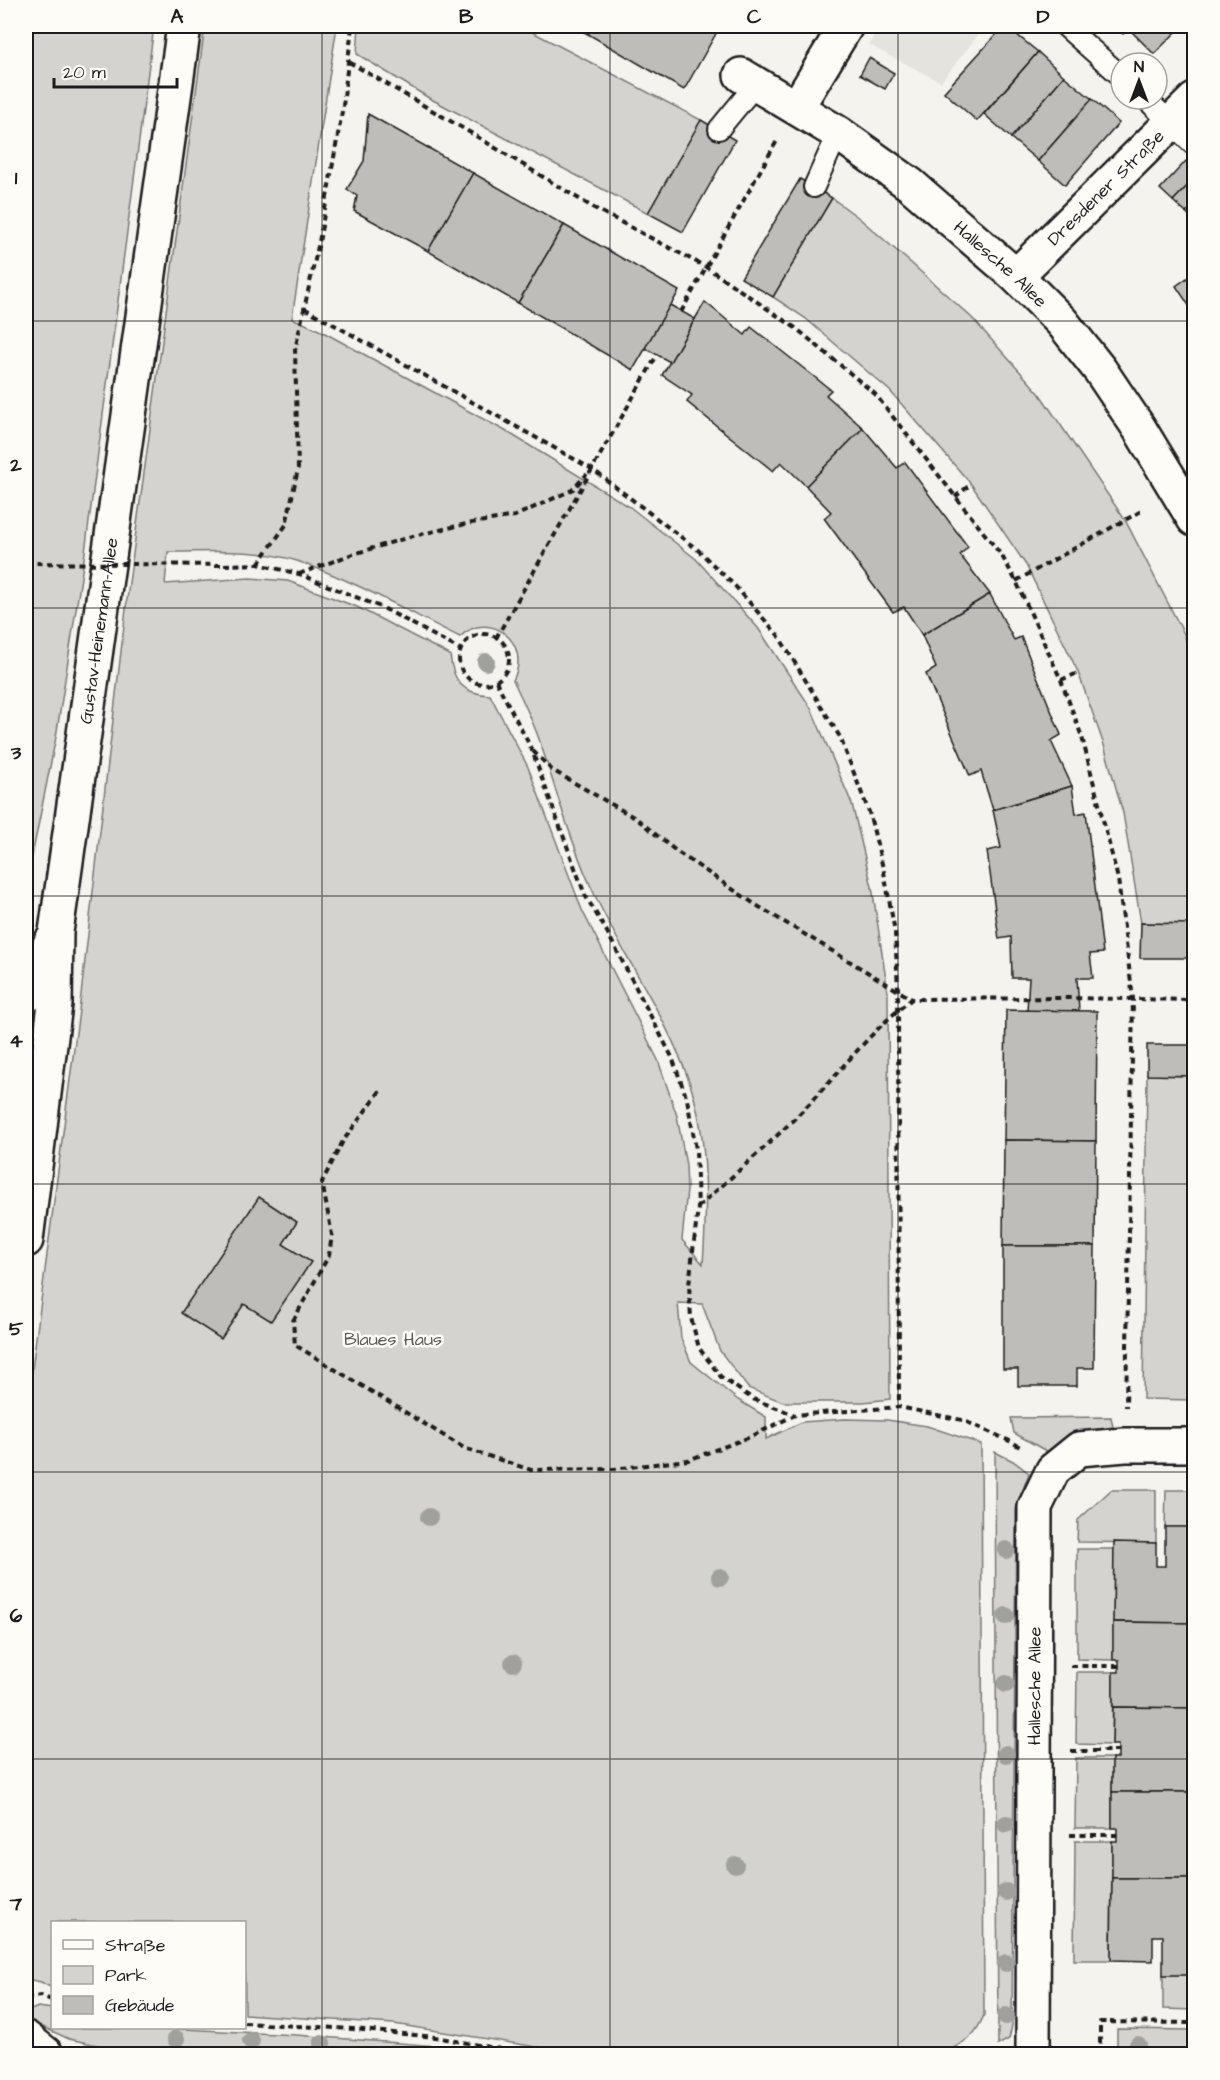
<svg xmlns="http://www.w3.org/2000/svg" width="1220" height="2080" font-family="'Architects Daughter',sans-serif">
	<style>
		.built { fill: #e4e3de }
		.green { fill: #d4d3cf; stroke: #787876; stroke-width: 1.5; fill-rule: evenodd }
		.building { fill: #bebdba; stroke: #1c1c1c; stroke-width: 1.5 }
		.lines { fill: none; stroke-linecap: round; stroke-linejoin: round }
		.service-casing { stroke: #1c1c1c; stroke-width: 24 }
		.minor-casing { stroke: #1c1c1c; stroke-width: 38 }
		.secondary-casing { stroke: #1c1c1c; stroke-width: 38 }
		.primary-casing { stroke: #1c1c1c; stroke-width: 38 }
		.path { stroke: #1c1c1c; stroke-width: 4; stroke-dasharray: 6 4.5; stroke-linecap: butt }
		.service { stroke: #fdfcf7; stroke-width: 20 }
		.minor { stroke: #fdfcf7; stroke-width: 33 }
		.secondary { stroke: #fdfcf7; stroke-width: 33 }
		.primary { stroke: #fdfcf7; stroke-width: 33 }
		.path-bridge { stroke: #1c1c1c; stroke-width: 4; stroke-dasharray: 6 4.5; stroke-linecap: butt }
		.tree { fill: #a0a09d }
		.grid { fill: none; stroke: #1c1c1c; stroke-width: 1.5; stroke-opacity: 0.55 }
		.labels { text-anchor: middle; dominant-baseline: central; stroke-width: 5; stroke-linejoin: round; paint-order: stroke }
		.street-label { font-size: 18px; fill: #1c1c1c; stroke: #fdfcf7 }
		.park-label { font-size: 18px; fill: #5c5c5b; stroke: #fdfcf7 }
		.neatline { fill: none; stroke: #1c1c1c; stroke-width: 2 }
		.grid-label { font-size: 20px; text-anchor: middle; font-weight: bold; fill: #1c1c1c }
	</style>
	<rect width="100%" height="100%" fill="#f4f3ee"/>
	<filter id="ink" filterUnits="userSpaceOnUse"><feTurbulence type="fractalNoise" baseFrequency=".0167" numOctaves="2"/><feDisplacementMap in="SourceGraphic" scale="12" xChannelSelector="R" yChannelSelector="G"/><feConvolveMatrix kernelMatrix="1 2 1 2 8 2 1 2 1" color-interpolation-filters="sRGB"/></filter>
	<g filter="url(#ink)">
		<polygon class="built" points="879,26 985,26 941,82 869,45"/>
		<g class="green">
			<polygon points="26,26 154,26 85,552 56,737 26,886"/>
			<path d="M205,26h132l-45,292 29,13 188,102 121,74 66,52 62,69 53,80 41,96 20,83 16,106 2,406 -27,3h-80l-35,-14 -28,-37 -18,-47 -24,-1 3,35 10,24 47,38 28,17v22l36,-17 43,-3 42,1 40,6 54,18 3,571c-8,20 -16,25 -34,35l-297,2 -97,-2 -162,-26 -149,-10 -1,-92h-192v66l-11,-6 -15,-3v-564l54,-412 49,-420zM168,552c42,0 88,-4 129,9 56,19 110,50 163,76 29,-29 73,6 53,43 9,19 19,39 26,59 16,47 29,95 49,141 29,69 78,132 102,204 19,57 17,121 13,180l-21,-24 5,-50 -1,-25 -9,-49 -19,-56 -76,-150 -54,-143 -38,-72c-27,-1 -37,-13 -40,-40l-93,-48 -69,-26 -38,-3 -85,6z"/>
			<polygon points="359,26 521,26 701,120 648,213 429,98 357,54"/>
			<polygon points="832,198 859,218 911,263 972,318 1039,393 1125,520 1184,634 1194,666 1194,924 1141,923 1123,813 1104,745 1078,672 1026,565 971,484 890,391 805,318 773,297"/>
			<polygon points="1147,1075 1194,1076 1194,1400 1143,1399"/>
			<path d="M1111,1417l2,10c-25,3 -44,11 -65,25l-34,-19 -3,-15z"/>
			<polygon points="995,1452 1013,1461 1029,1473 1016,1509 1012,2026 1009,2039 998,2045"/>
			<polygon points="1111,1490 1156,1490 1156,1543 1077,1542 1078,1520"/>
			<polygon points="1166,1490 1194,1490 1194,1527 1165,1527"/>
			<polygon points="1077,1549 1114,1549 1113,1660 1077,1659"/>
			<polygon points="1077,1672 1113,1672 1112,1745 1076,1744"/>
			<polygon points="1076,1758 1112,1758 1112,1828 1075,1828"/>
			<polygon points="1075,1841 1112,1841 1111,1960 1074,1960"/>
			<polygon points="1163,1975 1194,1975 1194,2010 1163,2009"/>
			<polygon points="38,2007 52,2009 52,2028 165,2028 296,2035 437,2046 473,2054 304,2054 111,2048 69,2039 32,2022 26,2017 26,2012"/>
			<polygon points="1117,2029 1194,2030 1194,2054 1117,2054"/>
		</g>
		<g class="building">
			<polygon points="572,26 593,26 588,34"/>
			<polygon points="593,26 710,26 718,30 684,90 588,34"/>
			<polygon points="1004,26 1006,26 1038,52 977,121 944,92"/>
			<polygon points="1114,26 1174,26 1178,30 1154,54 1129,29 1123,34"/>
			<polygon points="1038,52 1064,76 1011,138 984,114"/>
			<polygon points="869,58 894,73 885,89 860,75"/>
			<polygon points="1064,76 1092,99 1038,161 1011,138"/>
			<polygon points="1092,99 1119,123 1065,185 1038,161"/>
			<polygon points="368,114 473,173 428,251 354,211 357,196 347,189 364,161"/>
			<polygon points="701,120 735,140 683,232 648,213"/>
			<polygon points="1186,161 1194,169 1194,179 1173,201 1160,189"/>
			<polygon points="473,173 564,225 518,303 428,251"/>
			<polygon points="800,179 832,198 773,297 741,278"/>
			<polygon points="1194,179 1194,205 1186,213 1173,201"/>
			<polygon points="1194,205 1194,222 1186,213"/>
			<polygon points="564,225 679,291 633,370 518,303"/>
			<polygon points="1194,273 1194,313 1176,286"/>
			<polygon points="705,302 745,335 751,327 831,390 826,395 863,428 806,486 781,462 773,471 687,402 692,395 662,375"/>
			<polygon points="670,305 695,319 670,362 645,348"/>
			<polygon points="863,428 897,468 905,462 968,547 960,555 990,594 922,635 904,607 893,612 824,518 831,512 806,486"/>
			<polygon points="990,594 1014,640 1021,637 1061,735 1051,741 1072,786 993,810 981,771 970,776 926,674 936,668 922,635"/>
			<polygon points="1072,786 1076,814 1086,812 1103,953 1090,954 1093,978 1077,978 1079,1011 1027,1011 1029,978 1012,978 1011,937 999,939 987,851 1001,848 993,810"/>
			<polygon points="1141,923 1194,924 1194,958 1140,958"/>
			<polygon points="1006,1010 1097,1011 1096,1141 1004,1140"/>
			<polygon points="1147,1045 1194,1045 1194,1076 1147,1075"/>
			<polygon points="1004,1140 1096,1141 1095,1246 1003,1246"/>
			<polygon points="259,1197 297,1222 283,1244 311,1262 271,1321 244,1304 221,1339 181,1313"/>
			<polygon points="1003,1246 1095,1246 1094,1368 1077,1368 1077,1386 1018,1386 1018,1369 1003,1369"/>
			<polygon points="1165,1527 1194,1527 1194,1623 1113,1622 1114,1542 1156,1543 1156,1566 1165,1566"/>
			<polygon points="1113,1622 1194,1623 1194,1708 1113,1707 1113,1672 1119,1672 1119,1660 1113,1660"/>
			<polygon points="1113,1707 1194,1708 1194,1792 1112,1792 1112,1758 1118,1758 1118,1745 1112,1745"/>
			<polygon points="1112,1792 1194,1792 1194,1878 1112,1878 1112,1841 1117,1841 1117,1828 1112,1828"/>
			<polygon points="1112,1878 1194,1878 1194,1975 1163,1975 1163,1936 1153,1936 1153,1961 1111,1960"/>
		</g>
		<g class="lines">
			<g class="service-casing">
				<g id="service">
					<polyline points="1065,26 1121,76"/>
					<polyline points="1146,99 1194,145"/>
					<polyline points="719,129 756,84"/>
					<polyline points="814,187 838,133"/>
				</g>
			</g>
			<g class="minor-casing">
				<g id="minor">
					<path id="s1" d="M741,75l97,58 73,52 105,91 46,46 38,48 39,58 55,91"/>
					<polyline points="797,107 846,26"/>
					<path id="s2" d="M1016,276l178,-176"/>
					<path id="s3" d="M1033,2054l2,-547 18,-37 26,-21 46,-4h69"/>
				</g>
			</g>
			<g class="secondary-casing">
				<polyline id="secondary" points="26,2038 46,2054"/>
			</g>
			<g class="primary-casing">
				<g id="primary">
					<polyline points="26,996 51,942"/>
					<path id="s4" d="M26,1240l29,-236 1,-72 128,-906"/>
				</g>
			</g>
			<g class="path">
				<polyline points="349,62 471,133 594,208 706,267 797,329 875,394 1002,556 1016,581 1061,680 1082,737 1118,879 1133,999 1126,1407"/>
				<polyline points="304,308 592,469 698,550 735,586 778,635 840,737 869,812 884,872 895,932 898,989 899,1407"/>
				<polyline points="681,312 778,139"/>
				<polyline points="955,497 971,484"/>
				<polyline points="258,564 286,525 298,469 295,350 320,237 343,106 352,26"/>
				<polyline points="224,565 258,564 299,574 383,608 461,650"/>
				<polyline points="299,574 350,555 413,536 466,524 515,516 572,490 587,474"/>
				<polyline points="1016,581 1143,510"/>
				<circle cx="484" cy="659" r="25"/>
				<polyline points="496,638 657,355"/>
				<polyline points="1061,680 1078,673"/>
				<polyline points="496,681 531,748 585,895 606,930 672,1057 687,1099 696,1149 698,1208 689,1285 691,1318 699,1348 721,1377 753,1399 795,1415"/>
				<polyline points="533,751 552,770 637,819 676,851 756,905 912,999"/>
				<polyline points="380,1091 343,1141 322,1182 332,1235 329,1255 293,1321 295,1345 464,1448 531,1470 614,1469 688,1460 750,1437 795,1415 899,1407 962,1420 1012,1442 1023,1449"/>
				<path d="M698,1207c37,-33 74,-65 108,-100 35,-36 65,-77 106,-108l155,-1 127,2"/>
				<polyline points="1071,1666 1119,1666"/>
				<polyline points="1071,1751 1118,1751"/>
				<polyline points="1070,1835 1117,1835"/>
				<polyline points="26,1998 41,1996 52,2000"/>
				<polyline points="244,2023 353,2029 435,2037 527,2054"/>
				<polyline points="1100,2054 1100,2022 1194,2023"/>
			</g>
			<use href="#service" class="service"/>
			<use href="#minor" class="minor"/>
			<use href="#secondary" class="secondary"/>
			<use href="#primary" class="primary"/>
			<polyline class="path-bridge" points="26,563 224,565"/>
		</g>
		<g class="tree">
			<circle cx="486" cy="662" r="9"/>
			<circle cx="429" cy="1517" r="9"/>
			<circle cx="1006" cy="1550" r="9"/>
			<circle cx="720" cy="1577" r="9"/>
			<circle cx="1006" cy="1616" r="9"/>
			<circle cx="513" cy="1663" r="9"/>
			<circle cx="1006" cy="1684" r="9"/>
			<circle cx="1006" cy="1754" r="9"/>
			<circle cx="1006" cy="1824" r="9"/>
			<circle cx="735" cy="1865" r="9"/>
			<circle cx="1006" cy="1892" r="9"/>
			<circle cx="1006" cy="1963" r="9"/>
			<circle cx="1006" cy="2016" r="9"/>
			<circle cx="176" cy="2039" r="9"/>
			<circle cx="251" cy="2041" r="9"/>
			<circle cx="322" cy="2044" r="9"/>
			<circle cx="1138" cy="2045" r="9"/>
		</g>
	</g>
	<path class="grid" d="M322,26v2028M610,26v2028M898,26v2028M26,321h1168M26,608h1168M26,896h1168M26,1184h1168M26,1472h1168M26,1759h1168"/>
	<g class="labels">
		<g class="street-label">
			<text stroke="none"><textPath href="#s2" startOffset="126">Dresdener Straße</textPath></text>
			<text stroke="none"><textPath href="#s1" startOffset="322">Hallesche Allee</textPath></text>
			<text stroke="none"><textPath href="#s4" startOffset="614">Gustav-Heinemann-Allee</textPath></text>
			<text stroke="none"><textPath href="#s3" startOffset="368">Hallesche Allee</textPath></text>
		</g>
		<g class="park-label">
			<text x="393" y="1339">Blaues Haus</text>
		</g>
	</g>
	<rect width="1220" height="2080" fill="none" stroke="#fdfcf7" stroke-width="66"/>
	<rect x="51" y="1921" width="195" height="108" fill="#fdfcf7" stroke="#a3a29f" stroke-width="1.5"/>
	<rect x="63" y="1940" width="30" height="9" fill="#fdfcf7" stroke="#a3a29f" stroke-width="1.5"/>
	<text x="105" y="1951" font-size="18" fill="#1c1c1c">Straße</text>
	<rect x="63" y="1966" width="30" height="18" fill="#d4d3cf" stroke="#a3a29f" stroke-width="1.5"/>
	<text x="105" y="1981" font-size="18" fill="#1c1c1c">Park</text>
	<rect x="63" y="1996" width="30" height="18" fill="#bebdba" stroke="#a3a29f" stroke-width="1.5"/>
	<text x="105" y="2011" font-size="18" fill="#1c1c1c">Gebäude</text>
	<g transform="translate(1139 81)"><circle r="28" fill="#fdfcf7" stroke="#a3a29f" stroke-width="1.5"/>
	<path d="M0-4.5L10 22L0 15L-10 22Z" fill="#1c1c1c"/>
	<text y="-9" font-size="16" font-weight="bold" text-anchor="middle" fill="#1c1c1c">N</text>
	</g>
	<path d="M54 78v9h123v-9" fill="none" stroke="#1c1c1c" stroke-width="3"/>
	<text x="63" y="78" font-size="18" fill="#1c1c1c" stroke="#fdfcf7" stroke-width="4.5" paint-order="stroke">20 m</text>
	<rect x="33" y="33" width="1154" height="2014" class="neatline"/>
	<g class="grid-label">
		<text x="177" y="23">A</text>
		<text x="466" y="23">B</text>
		<text x="754" y="23">C</text>
		<text x="1043" y="23">D</text>
		<text x="16" y="184">1</text>
		<text x="16" y="471">2</text>
		<text x="16" y="759">3</text>
		<text x="16" y="1047">4</text>
		<text x="16" y="1335">5</text>
		<text x="16" y="1622">6</text>
		<text x="16" y="1910">7</text>
	</g>
</svg>
